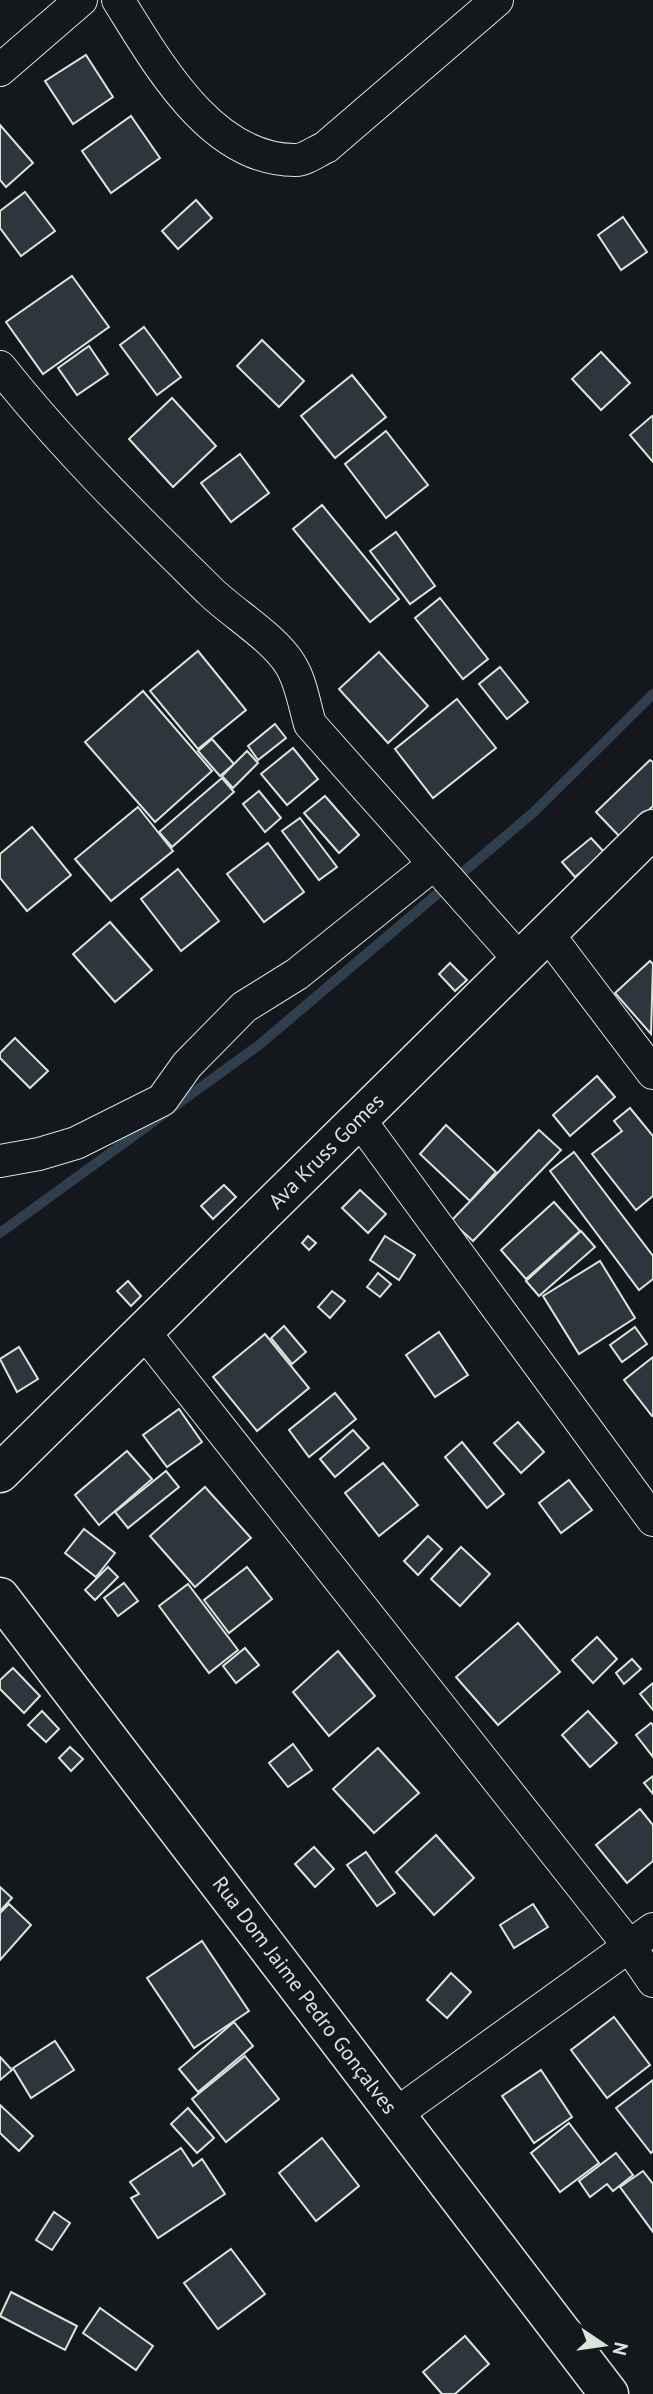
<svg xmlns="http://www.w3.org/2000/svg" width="653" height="2394" font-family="'PT Sans',sans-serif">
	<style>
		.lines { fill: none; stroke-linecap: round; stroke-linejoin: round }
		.stream { stroke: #2f3f4d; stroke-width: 10 }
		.building { fill: #2c363c; stroke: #d8e6dc; stroke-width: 2 }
		.minor-casing { stroke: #d8e6dc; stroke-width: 34 }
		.tertiary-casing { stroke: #d8e6dc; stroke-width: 41 }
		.secondary-casing { stroke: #d8e6dc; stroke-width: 41 }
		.minor { stroke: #14181c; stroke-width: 32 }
		.tertiary { stroke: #14181c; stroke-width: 38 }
		.secondary { stroke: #14181c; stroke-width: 38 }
		.labels { text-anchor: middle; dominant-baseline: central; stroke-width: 5; stroke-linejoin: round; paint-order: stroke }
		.street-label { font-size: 21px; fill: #d8e6dc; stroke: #14181c }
	</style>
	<rect width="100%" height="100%" fill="#14181c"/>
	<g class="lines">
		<polyline class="stream" points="0,1233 259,1045 534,812 653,694"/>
	</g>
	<g class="building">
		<polygon points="86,55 113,97 73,124 45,81"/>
		<polygon points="131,116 160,158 111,193 82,151"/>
		<polygon points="0,125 33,163 6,187 0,180"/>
		<polygon points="25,192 55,231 21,256 0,228 0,211"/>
		<polygon points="196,200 212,218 178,249 162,231"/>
		<polygon points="623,217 647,252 621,270 598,235"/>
		<polygon points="72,276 109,327 43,374 6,322"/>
		<polygon points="144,327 181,377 157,395 120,345"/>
		<polygon points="262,340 304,381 279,407 237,366"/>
		<polygon points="89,346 108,374 77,395 58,368"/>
		<polygon points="601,352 630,383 601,410 572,379"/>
		<polygon points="352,375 386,417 335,458 301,416"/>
		<polygon points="172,398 216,446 173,487 129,439"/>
		<polygon points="652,416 653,418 653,462 630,435"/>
		<polygon points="386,431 428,485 386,518 345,464"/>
		<polygon points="240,454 269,493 231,522 201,483"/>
		<polygon points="322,505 399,599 370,622 293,529"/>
		<polygon points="396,532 435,586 410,604 370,551"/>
		<polygon points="440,598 488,659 463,679 415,618"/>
		<polygon points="198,651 246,710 198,749 150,691"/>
		<polygon points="379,652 428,706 388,743 339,689"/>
		<polygon points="500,667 528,702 507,719 479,684"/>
		<polygon points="143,691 212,771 155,822 85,742"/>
		<polygon points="457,699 496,748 433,798 395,749"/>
		<polygon points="275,724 286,738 258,760 248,746"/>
		<polygon points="212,739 234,764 220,776 198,751"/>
		<polygon points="293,748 318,779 287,805 261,774"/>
		<polygon points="247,751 258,763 233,788 222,776"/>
		<polygon points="650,760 653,762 653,806 620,837 596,812"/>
		<polygon points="222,778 234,792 172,847 159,832"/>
		<polygon points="259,791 281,818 265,832 243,804"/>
		<polygon points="325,796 359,835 339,853 304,813"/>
		<polygon points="138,807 173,851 111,901 75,859"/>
		<polygon points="300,818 337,867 319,880 282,831"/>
		<polygon points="32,827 71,875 27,911 0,878 0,854"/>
		<polygon points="591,838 604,852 575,877 562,862"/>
		<polygon points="268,843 304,892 264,922 227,874"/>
		<polygon points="178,869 219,921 181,951 141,899"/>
		<polygon points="110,922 152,970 115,1002 73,954"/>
		<polygon points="650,961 653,964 651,1034 615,993"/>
		<polygon points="450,963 467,980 455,991 439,974"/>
		<polygon points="15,1038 48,1071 30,1088 0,1058 0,1053"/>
		<polygon points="597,1076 615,1097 570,1136 553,1115"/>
		<polygon points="630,1108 653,1136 653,1196 636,1210 592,1154 622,1131 614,1121"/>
		<polygon points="446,1125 496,1172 470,1201 420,1154"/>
		<polygon points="539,1130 561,1150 473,1241 451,1221"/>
		<polygon points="574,1152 653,1256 653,1279 639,1290 550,1171"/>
		<polygon points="224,1185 236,1197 213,1219 201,1206"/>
		<polygon points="360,1190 386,1214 368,1233 342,1208"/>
		<polygon points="554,1202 580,1231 526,1279 501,1250"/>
		<polygon points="581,1231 595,1247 539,1296 526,1281"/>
		<polygon points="308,1236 316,1243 309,1250 302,1243"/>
		<polygon points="385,1236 415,1255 399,1280 370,1260"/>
		<polygon points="600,1261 635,1318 579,1354 543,1296"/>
		<polygon points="378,1273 391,1284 380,1297 367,1287"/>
		<polygon points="128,1281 141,1296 131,1306 117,1291"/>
		<polygon points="332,1291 345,1301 330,1318 318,1307"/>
		<polygon points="284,1326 306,1352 292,1364 271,1338"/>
		<polygon points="635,1327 647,1344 622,1362 610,1345"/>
		<polygon points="439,1332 468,1375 435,1397 406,1355"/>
		<polygon points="265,1334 309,1388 257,1431 213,1377"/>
		<polygon points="19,1347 38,1379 17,1392 0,1359"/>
		<polygon points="653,1357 653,1415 652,1416 624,1380"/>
		<polygon points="335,1393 356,1419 309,1457 289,1430"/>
		<polygon points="179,1409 202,1442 167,1467 143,1435"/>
		<polygon points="518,1422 544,1452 521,1473 494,1443"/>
		<polygon points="353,1430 369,1448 335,1477 320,1459"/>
		<polygon points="462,1442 504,1494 487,1508 445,1457"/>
		<polygon points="127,1451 152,1479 99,1525 75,1495"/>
		<polygon points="383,1463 418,1505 379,1536 345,1493"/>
		<polygon points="166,1471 179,1487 128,1528 115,1512"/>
		<polygon points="569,1480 592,1510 561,1533 539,1503"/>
		<polygon points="205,1487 251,1538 195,1587 150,1536"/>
		<polygon points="84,1529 115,1553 96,1577 65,1553"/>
		<polygon points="428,1536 442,1549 418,1575 404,1561"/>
		<polygon points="461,1547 490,1574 460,1606 431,1579"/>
		<polygon points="108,1567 118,1577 95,1600 85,1590"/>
		<polygon points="247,1567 272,1599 229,1633 204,1600"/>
		<polygon points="124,1583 138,1601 118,1616 104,1598"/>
		<polygon points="188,1584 238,1650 209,1673 159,1606"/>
		<polygon points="518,1623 560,1672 498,1725 456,1677"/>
		<polygon points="597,1637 617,1659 593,1683 572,1660"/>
		<polygon points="245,1648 259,1665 236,1683 223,1666"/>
		<polygon points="338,1651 375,1696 329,1736 293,1692"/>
		<polygon points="632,1659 641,1669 624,1684 616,1673"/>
		<polygon points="13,1668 40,1696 24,1713 0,1689 0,1680"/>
		<polygon points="653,1683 653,1710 640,1694"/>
		<polygon points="42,1711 59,1729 46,1742 28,1725"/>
		<polygon points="588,1711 617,1743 590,1767 562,1735"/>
		<polygon points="651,1723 653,1725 653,1757 636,1735"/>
		<polygon points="293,1744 312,1770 288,1787 269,1763"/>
		<polygon points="70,1747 83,1759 71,1771 59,1758"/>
		<polygon points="378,1748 419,1793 374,1833 333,1789"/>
		<polygon points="653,1776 653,1794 644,1783"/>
		<polygon points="640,1809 653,1825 653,1861 627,1883 596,1845"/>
		<polygon points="436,1835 474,1878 434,1915 396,1872"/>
		<polygon points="314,1847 334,1869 315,1887 295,1864"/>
		<polygon points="366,1852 395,1893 377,1906 347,1865"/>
		<polygon points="0,1887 12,1898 0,1911"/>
		<polygon points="9,1904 31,1925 0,1960 0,1913"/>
		<polygon points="533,1904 548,1927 514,1948 500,1925"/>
		<polygon points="202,1941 249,2011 194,2048 147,1978"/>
		<polygon points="451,1973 471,1992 447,2018 427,2000"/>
		<polygon points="614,2017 650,2065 607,2098 571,2050"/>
		<polygon points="234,2022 253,2046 198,2092 179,2069"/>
		<polygon points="55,2041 74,2070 31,2098 13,2068"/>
		<polygon points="245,2056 279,2099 226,2142 192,2099"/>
		<polygon points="0,2057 12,2070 0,2080"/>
		<polygon points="541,2070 572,2117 534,2143 502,2096"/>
		<polygon points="653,2080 653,2151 651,2153 616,2108"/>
		<polygon points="0,2105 33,2136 19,2151 0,2133"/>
		<polygon points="188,2108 214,2138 197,2153 171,2124"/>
		<polygon points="569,2123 599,2163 560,2192 531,2153"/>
		<polygon points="322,2138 359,2186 316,2221 279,2173"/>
		<polygon points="181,2148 193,2166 202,2159 225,2194 158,2238 131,2198 139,2194 130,2182"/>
		<polygon points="616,2153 633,2175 613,2191 607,2184 590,2197 579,2181"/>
		<polygon points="643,2171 653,2184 653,2232 620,2187"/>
		<polygon points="54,2212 70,2223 52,2250 36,2240"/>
		<polygon points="231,2249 265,2294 218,2329 184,2283"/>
		<polygon points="11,2292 77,2326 65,2350 0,2316"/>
		<polygon points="100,2308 153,2346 136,2370 83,2333"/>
		<polygon points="465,2336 489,2364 455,2394 442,2394 423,2372"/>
	</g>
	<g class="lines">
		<g class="minor-casing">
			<g id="minor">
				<path d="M118,0c39,62 93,161 178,160 9,0 21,-9 30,-13l171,-147"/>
				<polyline points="0,70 81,0"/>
				<path d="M0,367c64,81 138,153 211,225 23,22 63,46 79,72 11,17 14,40 20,60l210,236"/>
				<polyline points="547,933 653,1073"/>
				<polyline points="359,1119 653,1520"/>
				<polyline points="0,1161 39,1154 76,1143 162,1100 187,1065 244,1007 297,974 434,864"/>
				<polyline points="144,1332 630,1947 653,1981"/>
				<polyline points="396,2114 653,1929"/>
			</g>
		</g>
		<g class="tertiary-casing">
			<polyline id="tertiary" points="0,1473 653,829"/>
		</g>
		<g class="secondary-casing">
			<polyline id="secondary" points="0,1597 609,2394"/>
		</g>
		<use href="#minor" class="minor"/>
		<use href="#tertiary" class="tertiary"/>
		<use href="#secondary" class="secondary"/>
	</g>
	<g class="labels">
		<g class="street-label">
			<text transform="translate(326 1151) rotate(-45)">Ava Kruss Gomes</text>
			<text transform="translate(305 1995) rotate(53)">Rua Dom Jaime Pedro Gonçalves</text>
		</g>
	</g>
	<g transform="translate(604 2345) rotate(103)" stroke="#14181c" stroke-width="5" paint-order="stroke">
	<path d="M0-5L12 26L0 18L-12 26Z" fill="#d8e6dc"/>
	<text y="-10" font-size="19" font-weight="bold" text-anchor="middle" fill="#d8e6dc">N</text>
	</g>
</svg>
